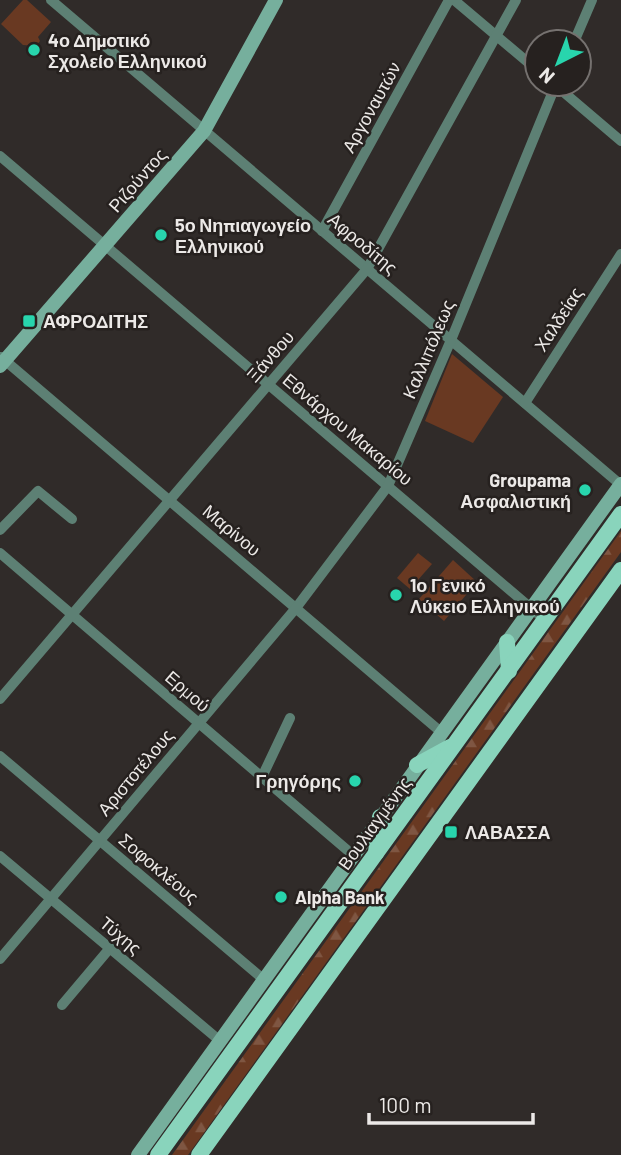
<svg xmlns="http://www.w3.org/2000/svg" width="621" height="1155" font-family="Barlow,sans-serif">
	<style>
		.forest { fill: url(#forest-firs) }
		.park { fill: #693922 }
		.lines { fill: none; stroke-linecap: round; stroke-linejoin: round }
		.street { stroke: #5d8074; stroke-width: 10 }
		.secondary { stroke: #76af9d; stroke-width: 14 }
		.primary { stroke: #89d4bc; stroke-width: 16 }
		.poi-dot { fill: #28d5ad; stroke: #26211f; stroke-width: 2.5 }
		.labels { text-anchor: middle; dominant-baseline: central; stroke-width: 5; stroke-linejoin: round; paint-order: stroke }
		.poi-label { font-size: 18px; font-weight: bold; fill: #ece9e7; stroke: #26211f; text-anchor: start }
		.street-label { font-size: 18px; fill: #ece9e7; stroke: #26211f }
	</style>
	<defs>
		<pattern id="forest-firs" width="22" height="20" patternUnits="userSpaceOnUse" patternTransform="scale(1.75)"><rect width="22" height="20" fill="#693922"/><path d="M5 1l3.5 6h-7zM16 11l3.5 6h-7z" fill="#7f5642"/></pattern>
	</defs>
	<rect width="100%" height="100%" fill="#302b29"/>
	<polygon class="forest" points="621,531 621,552 188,1155 172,1155"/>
	<g class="park">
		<polygon points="23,0 27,0 51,22 38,37 40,41 36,46 23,45 1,24"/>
		<polygon points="452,354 503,397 473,443 425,421"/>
		<polygon points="418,553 432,564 410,589 397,578"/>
		<polygon points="453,560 477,582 444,621 419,599"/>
	</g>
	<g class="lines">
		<g class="street">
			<polyline points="51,0 621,485"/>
			<polyline points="454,0 537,70"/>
			<polyline points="574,42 592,0"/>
			<polyline points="554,84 621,141"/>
			<polyline points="0,156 545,620"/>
			<polyline points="322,231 449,0"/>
			<polyline points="1,357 441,732"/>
			<polyline points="525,403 621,254"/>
			<polyline points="0,530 38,491 72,519"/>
			<polyline points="0,553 353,855"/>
			<polyline points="0,699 367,269 516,0"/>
			<polyline points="0,756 263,979"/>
			<polyline points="262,777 290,718"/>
			<polyline points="0,856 219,1040"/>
			<polyline points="0,959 296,608 388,486 451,340 556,84"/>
			<polyline points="62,1005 110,948"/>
		</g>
		<g class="secondary">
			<polyline points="0,366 204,131 276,0"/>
			<polyline points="138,1155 621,484"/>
		</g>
		<g class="primary">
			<polyline points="507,642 509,671"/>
			<polyline points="417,765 450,747"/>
			<polyline points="376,853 380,817"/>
			<polyline points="158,1155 621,514"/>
			<polyline points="199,1155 621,570"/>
		</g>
	</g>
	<g class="poi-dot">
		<circle cx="34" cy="50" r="7"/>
		<circle cx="161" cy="235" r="7"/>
		<rect x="22" y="314" width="14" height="14" rx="3.5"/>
		<circle cx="585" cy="490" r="7"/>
		<circle cx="396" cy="595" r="7"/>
		<circle cx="355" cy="781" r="7"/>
		<rect x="444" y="825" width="14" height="14" rx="3.5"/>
		<circle cx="281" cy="897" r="7"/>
	</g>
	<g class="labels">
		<g class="poi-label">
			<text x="48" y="40">4ο Δημοτικό<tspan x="48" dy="21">Σχολείο Ελληνικού</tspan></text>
			<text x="175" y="225">5ο Νηπιαγωγείο<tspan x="175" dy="21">Ελληνικού</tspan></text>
			<text x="43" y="321">ΑΦΡΟΔΙΤΗΣ</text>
			<text x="571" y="480" text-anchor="end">Groupama<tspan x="571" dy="21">Ασφαλιστική</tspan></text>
			<text x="410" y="585">1ο Γενικό<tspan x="410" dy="21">Λύκειο Ελληνικού</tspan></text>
			<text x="341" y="781" text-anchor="end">Γρηγόρης</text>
			<text x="465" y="832">ΛΑΒΑΣΣΑ</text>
			<text x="295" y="897">Alpha Bank</text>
		</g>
		<g class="street-label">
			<text transform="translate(371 107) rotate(-61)">Αργοναυτών</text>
			<text transform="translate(137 180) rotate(-49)">Ριζούντος</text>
			<text transform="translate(363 243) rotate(40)">Αφροδίτης</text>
			<text transform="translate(558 319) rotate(-57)">Χαλδείας</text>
			<text transform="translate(428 349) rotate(-67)">Καλλιπόλεως</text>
			<text transform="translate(270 356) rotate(-49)">Ξάνθου</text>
			<text transform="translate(348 429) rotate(40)">Εθνάρχου Μακαρίου</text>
			<text transform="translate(232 530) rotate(40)">Μαρίνου</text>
			<text transform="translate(188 691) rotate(41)">Ερμού</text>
			<text transform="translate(135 772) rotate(-50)">Αριστοτέλους</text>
			<text transform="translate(374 823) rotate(-54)">Βουλιαγμένης</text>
			<text transform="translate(159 868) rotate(40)">Σοφοκλέους</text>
			<text transform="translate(121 935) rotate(40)">Τύχης</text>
		</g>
	</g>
	<g transform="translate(558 63) rotate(222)"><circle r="33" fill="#26211f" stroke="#75716f" stroke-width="2"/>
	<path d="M0-5L12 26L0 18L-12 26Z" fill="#28d5ad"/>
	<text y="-10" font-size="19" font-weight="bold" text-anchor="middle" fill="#ece9e7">N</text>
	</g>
	<path d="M369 1113v10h164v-10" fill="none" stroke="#ece9e7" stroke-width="3.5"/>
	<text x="379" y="1113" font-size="21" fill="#ece9e7" stroke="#26211f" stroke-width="5" paint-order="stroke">100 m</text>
</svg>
